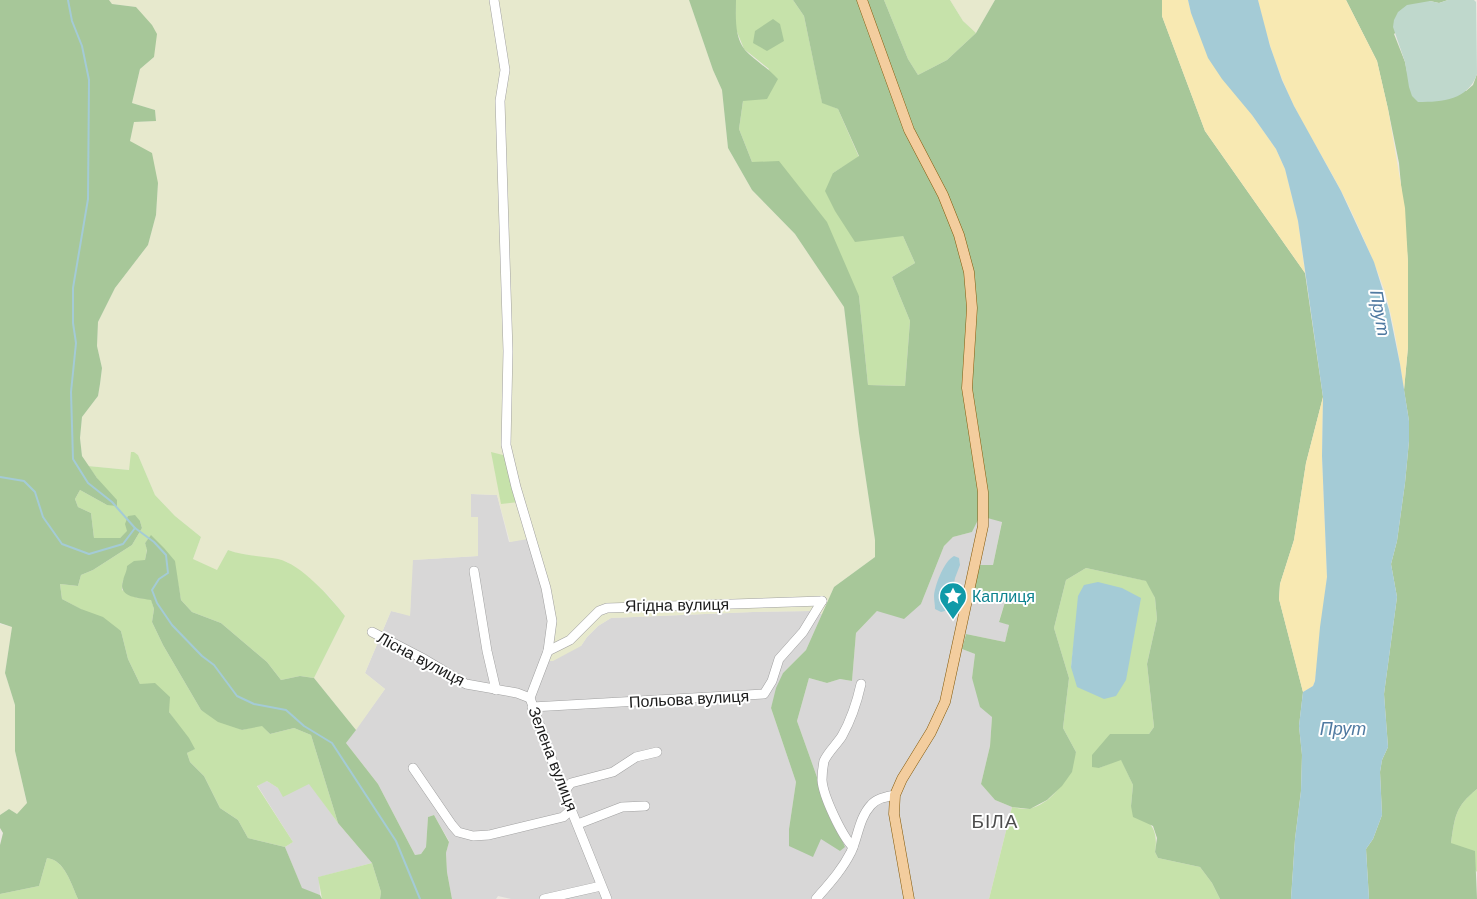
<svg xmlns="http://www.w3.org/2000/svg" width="1477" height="899" font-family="Arial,sans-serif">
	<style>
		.residential { fill: #d8d7d7 }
		.farmland { fill: #e7e9cd }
		.grass { fill: #c6e2aa; fill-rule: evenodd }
		.forest { fill: #a7c799 }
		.wetland { fill: #bfd8cc }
		.sand { fill: #f8e9b2 }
		.water { fill: #a4cbd6 }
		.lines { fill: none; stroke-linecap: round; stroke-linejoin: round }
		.stream { stroke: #a4cbd6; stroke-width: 2 }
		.minor-casing { stroke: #a1a1a1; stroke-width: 10 }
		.major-casing { stroke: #855b0c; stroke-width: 11 }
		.minor { stroke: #fff; stroke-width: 9 }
		.major { stroke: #f3cd9e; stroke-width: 10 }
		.labels { text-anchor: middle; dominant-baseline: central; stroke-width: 4; stroke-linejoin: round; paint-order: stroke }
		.culture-label { font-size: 16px; fill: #0d838f; stroke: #fff; text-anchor: start }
		.street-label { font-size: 16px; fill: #1a1a1a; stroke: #fff }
		.water-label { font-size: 18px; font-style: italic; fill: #507aa1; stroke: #fff }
		.quarter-label { font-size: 19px; letter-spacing: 1px; fill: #4d4d4d; stroke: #fff }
	</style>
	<rect width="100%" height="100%" fill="#ebe8e1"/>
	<g class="residential">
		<polygon points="471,494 497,495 509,542 528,538 546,606 581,646 587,637 598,626 611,618 753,612 811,611 822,614 806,650 783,673 771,708 796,782 789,829 789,846 828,808 797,721 809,678 827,683 840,679 852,681 856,633 877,611 921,604 944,546 953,537 972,532 980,516 1002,521 993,565 974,592 1005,602 999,621 1009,625 1005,642 966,634 962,649 975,654 972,678 992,717 990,746 981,784 995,800 1012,807 989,899 511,899 498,896 496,899 452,899 447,872 446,853 449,841 434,815 428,817 426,847 421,854 415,855 378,784 346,743 385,689 365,673 391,611 410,615 412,560 478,556 478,517 471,517"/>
		<polygon points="267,781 278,788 309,783 338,823 372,863 319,877 320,895 302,889 285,847 293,842 257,785"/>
	</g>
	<g class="farmland">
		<polygon points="109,0 689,0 713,70 722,90 728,148 752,190 795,234 844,307 859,433 875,540 875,557 834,587 822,614 811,611 753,612 611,618 598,626 587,637 581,646 553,661 546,661 548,624 546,606 528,539 510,542 497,495 471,494 471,517 478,517 478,556 413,560 410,616 391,611 365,673 385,689 356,730 314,678 345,616 329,596 307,576 287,562 237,553 228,550 217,571 193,559 201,537 175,516 155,495 138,455 134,452 129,470 88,466 82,456 80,438 82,417 98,396 100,384 102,368 97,346 98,322 115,288 148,245 156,215 158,183 130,141 134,122 156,121 155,110 132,103 140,69 154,57 136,7 112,4"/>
		<polygon points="950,0 995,0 976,33 963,21"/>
		<polygon points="0,624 12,627 5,673 15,705 15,751 27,804 17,814 9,809 0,815"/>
	</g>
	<g class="grass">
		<polygon points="736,0 793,0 804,16 822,102 838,109 859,157 833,173 903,236 915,263 892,277 910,321 905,386 868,385 859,296 752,162 739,129 743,101 769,69 744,49 735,27"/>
		<polygon points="884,0 950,0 963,21 976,33 947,60 918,75 908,59"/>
		<path d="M131,452h3l4,3 17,40 20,21 26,21 -8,22 24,11 11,-20c16,6 33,6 50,9 23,5 53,39 67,57l-31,62 -14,-2 -19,4 -14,-18 -46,-39 -29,-11 -11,-12 -7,-39 -23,-25 -6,7 2,6 -2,12c-12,8 -24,13 -23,29l15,8 14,1 3,10 -2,13 11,23 38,65 41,20 20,-5 8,9 24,-6 17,7 27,88 -29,-39 -26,13 -5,-9 -11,-7 -10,5 36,56 -8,5 -37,-9 -10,-18 -18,-12 -16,-32 -14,-14 -3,-9 7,-4 -25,-37 -29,-28 -12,-25 -7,-28 -59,-32 -2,-15 18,2 3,-11 12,-5 39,-25 10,-17 -2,-7 -20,17h-26l-3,-25 -13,-6 -3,-8 5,-9 27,15 -10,-27 -9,-12 41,4z"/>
		<polygon points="491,452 507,456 518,502 501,504"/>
		<path d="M1086,568l61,13 8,17 2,21 -10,45 7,63 -5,7h-39l-11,34 22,-9 12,26 -2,21c18,17 28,20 24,46l3,6 42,9 12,16 8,16h-231l23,-92c6,1 14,3 20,1 27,-9 34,-32 44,-56l-13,-24 6,-50 -15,-50 12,-48zM1122,588l-51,79 4,-32z"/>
		<path d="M1477,789v83l-26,-29c4,-27 4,-36 26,-54z"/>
		<path d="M47,858c18,2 24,26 31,41h-78v-5l39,-8z"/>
		<polygon points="372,863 381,892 380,899 322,899 318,877"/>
	</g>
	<g class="forest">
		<path d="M0,0h109l3,4 24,3 16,18 5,9 -3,23 -14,12 -8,34 23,7 1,11 -22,1 -4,19 22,12 6,30 -2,32 -8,30 -33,43 -17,34 -1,24 5,22 -2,16 -2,12 -16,21 -2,21 2,18 15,22 20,22v6l-10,-1 -27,-15 -5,9 3,8 13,6 3,25h26l7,-7 -2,-7 3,-8 7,-1 5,6 2,7 -10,17 -39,25 -12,5 -3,11 -18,-2 2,15 19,10 22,8 18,14 7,28 12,25 15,-1 15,14 -1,15 20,26 6,11 -8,4 3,9 14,14 16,32 18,12 10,18 37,9 17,41 18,7 2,4h-244c-7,-15 -13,-39 -31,-41l-8,28 -39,8v-49l3,-12 -3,-5v-13l9,-6 8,5 10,-11 -12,-52v-46l-10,-32 7,-46 -12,-4z"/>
		<path d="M689,0h47c0,16 -2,37 9,50 9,10 23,18 33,29l-11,20 -24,2 -4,28 13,33 27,-1 48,61 32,74 9,89 37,1 5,-65 -18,-44 23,-14 -12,-27 -48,6 -20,-31 -10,-20 8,-18 26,-17 -21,-47 -16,-6 -18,-87 -11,-16h91l24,59 10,16 29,-15 29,-27 19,-33h167v16l43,115 100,142 18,124 -17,66 -12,77 -14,44 -1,15 24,93 -4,34 3,29 -1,36 -6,48 -4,60h-71l-8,-16 -12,-16 -42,-9 -3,-6 2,-14 -4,-12 -20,-9 -2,-11 2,-21 -12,-25 -22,8 -7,-1v-12l18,-21h39l5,-7 -7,-63 10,-45 -2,-21 -9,-17 -60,-13 -20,12 -12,48 15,50 -6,50 13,24 -4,20 -10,14 -15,14 -17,9 -18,-2 -17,-7 -14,-16 9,-38 2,-29 -12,-10 -8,-29 3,-24 -13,-5 4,-15 39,8 4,-17 -10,-3 6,-20 -32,-10 6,-27h14l9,-43 -22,-6 -8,16 -19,5 -9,9 -23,58 -17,15 -27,-8 -21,22 -4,48 -12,-2 -13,4 -18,-5 -12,43 31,87 17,39 -5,4 -19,-12 -8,18 -24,-11v-17l7,-47 -25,-74 5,-20 7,-15 23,-23 28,-63 41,-30v-17l-16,-107 -15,-126 -49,-73 -43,-44 -24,-42 -6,-58 -9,-20z"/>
		<path d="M1346,0h102l-9,3 -9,-2 -36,33 11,28 2,10 59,19 7,-6 4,-11v715c-22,18 -22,27 -26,54l24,8 2,48h-108l-3,-50 7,-10 9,-24 -2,-43 2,-12 6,-13 -4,-53 13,-97 -6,-33 6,-23 8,-58 4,-42v-20l-5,-31 4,-43v-85l-9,-99 -11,-54 -11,-48z"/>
		<polygon points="773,19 780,24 784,41 767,51 753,43 755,31"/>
		<path d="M151,535l13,13 11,13 6,39 11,12 29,11 46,39 14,18 19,-4 14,2 42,52 -10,13 32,41 37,71 6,-1 5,-7 2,-30 6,-2 15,27 -3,11 1,19 5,27h-72l1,-7 -9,-29 -34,-40 -27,-88 -17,-7 -24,6 -8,-8 -20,4 -24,-8 -17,-12 -38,-65 -11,-23 2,-13 -3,-9c-10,-2 -34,-2 -28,-19 1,-6 4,-9 4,-15l7,-5 11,-1 2,-10 -2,-7z"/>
	</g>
	<path class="wetland" d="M1448,0h26l2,2 1,72c-9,26 -34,28 -59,28l-6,-6 -3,-9 -4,-25 -12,-35 1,-7 4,-8 9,-7 23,-4 9,2z"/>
	<g class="sand">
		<polygon points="1162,0 1188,0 1191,13 1252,115 1276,149 1285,169 1298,221 1305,273 1205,131 1162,16"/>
		<path d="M1258,0h88l31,61 11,48 17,99 3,54v85l-4,43c-5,-33 -10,-69 -20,-101 -9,-25 -20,-50 -31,-74 -17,-38 -41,-73 -60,-111 -16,-33 -27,-68 -35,-104z"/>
		<polygon points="1323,397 1322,456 1327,577 1315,681 1313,686 1303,692 1279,599 1280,584 1294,540 1306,463"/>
	</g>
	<g class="water">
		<polygon points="1188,0 1258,0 1270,46 1282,80 1294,106 1341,191 1374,262 1389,310 1400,364 1409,421 1409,441 1405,483 1397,541 1391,564 1397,597 1384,694 1388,747 1382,760 1380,772 1382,815 1373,839 1366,849 1369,899 1291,899 1295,839 1301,791 1302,755 1299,726 1303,692 1313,686 1315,681 1320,627 1327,577 1322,456 1323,397 1298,221 1285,169 1276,149 1252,115 1222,79 1208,58 1191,13"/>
		<path d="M954,556l5,2 1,7 -5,13 -6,32 -8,2 -6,-3c0,-4 -1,-9 -1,-13 1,-11 10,-35 20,-40z"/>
		<polygon points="1098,582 1122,588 1141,598 1126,680 1116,696 1104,699 1077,687 1071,667 1078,596 1084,585"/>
	</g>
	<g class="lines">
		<g class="stream">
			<polyline points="68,0 72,21 82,46 89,80 88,199 73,288 73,323 76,343 71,392 73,459 88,483 112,502 135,528"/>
			<polyline points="0,477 24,481 35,492 43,517 62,544 89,554 123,544 135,528 154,542 166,555 168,573 159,579 152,590 157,603 172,625 202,656 214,665 237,696 254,704 286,710 304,726 332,743 396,841 420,899"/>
		</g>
		<g class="minor-casing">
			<g id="minor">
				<polyline points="494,0 505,70 500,101 508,351 506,445 516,487 546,588 552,621 548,651 530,698 558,777 607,899"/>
				<polyline points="474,571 487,651 496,690"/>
				<polyline points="372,632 424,659 466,684 517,693 530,698"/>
				<polyline points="548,651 570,640 599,611 607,608 822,601"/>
				<polyline points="532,707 764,694 772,681 779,659 803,632 822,601"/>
				<polyline points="413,768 452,825 458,832 473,836 489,835 563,817 571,810"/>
				<polyline points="565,794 567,788 571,783 613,772 636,757 657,752"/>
				<polyline points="578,824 622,807 645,806"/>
				<path d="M853,847c-11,-11 -30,-51 -31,-67 0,-5 1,-14 2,-19 4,-9 13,-17 18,-25 9,-16 15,-34 19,-52"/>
				<polyline points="544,899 601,886"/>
				<path d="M816,899c13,-15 26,-29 35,-47 7,-15 8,-34 20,-47 6,-7 15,-8 24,-10"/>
			</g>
		</g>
		<g class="major-casing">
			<polyline id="major" points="862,0 909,130 943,195 959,235 969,272 972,308 967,388 983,492 983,526 945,702 931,732 902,779 895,795 894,814 909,899"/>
		</g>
		<use href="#minor" class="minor"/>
		<use href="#major" class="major"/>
	</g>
	<defs>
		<g id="sight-pin" transform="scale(1.4375)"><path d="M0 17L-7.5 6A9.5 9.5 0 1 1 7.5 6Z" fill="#0f9aa8" stroke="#fff"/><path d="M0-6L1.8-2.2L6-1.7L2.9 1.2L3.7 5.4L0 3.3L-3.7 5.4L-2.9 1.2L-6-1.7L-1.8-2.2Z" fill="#fff"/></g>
	</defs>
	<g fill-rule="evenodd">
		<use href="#sight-pin" x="953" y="596"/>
	</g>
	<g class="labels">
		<g class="culture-label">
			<text x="972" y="596">Каплиця</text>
		</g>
		<g class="street-label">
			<text transform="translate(677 605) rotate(-1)">Ягідна вулиця</text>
			<text transform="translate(421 659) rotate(28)">Лісна вулиця</text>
			<text transform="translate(689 699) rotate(-3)">Польова вулиця</text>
			<text transform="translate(553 759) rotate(69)">Зелена вулиця</text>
		</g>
		<g class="water-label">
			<text transform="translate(1380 313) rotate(80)">Прут</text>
			<text x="1343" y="729">Прут</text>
		</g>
		<g class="quarter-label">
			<text x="995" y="821">БІЛА</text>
		</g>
	</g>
</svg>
